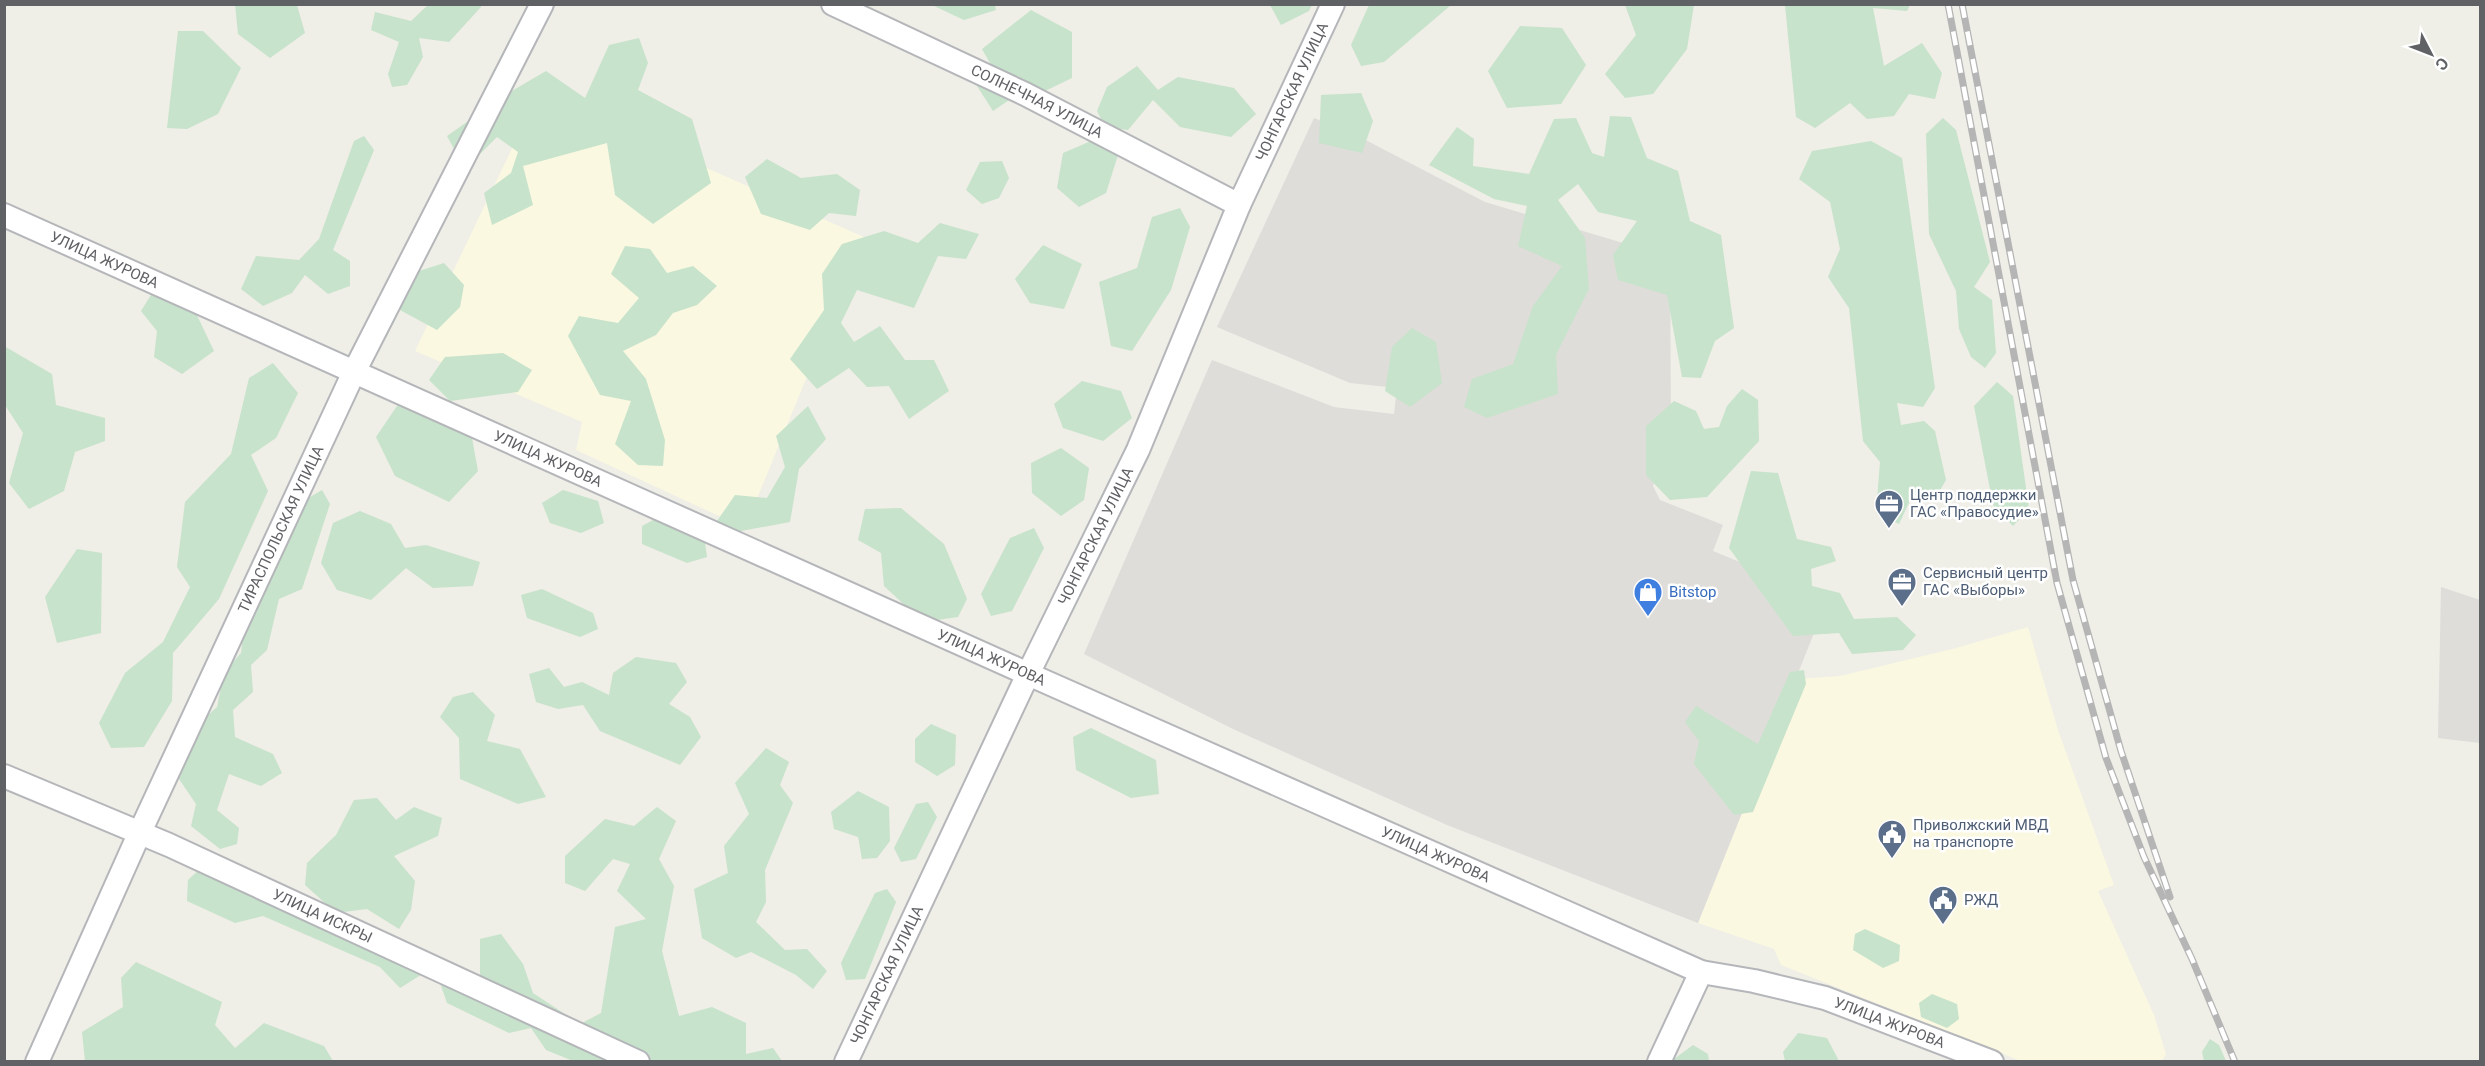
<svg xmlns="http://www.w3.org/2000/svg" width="2485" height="1066" font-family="Roboto,sans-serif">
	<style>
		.commercial { fill: #faf8e1 }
		.industrial { fill: #deddd9 }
		.green { fill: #c7e3cb }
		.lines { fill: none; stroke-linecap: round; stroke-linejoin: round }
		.street-casing { stroke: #b4b6ba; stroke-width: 26 }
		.street { stroke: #fff; stroke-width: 22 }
		.rail-casing { stroke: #b5b5b6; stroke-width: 7 }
		.rail { stroke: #fff; stroke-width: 4.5; stroke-dasharray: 14; stroke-linecap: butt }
		.labels { text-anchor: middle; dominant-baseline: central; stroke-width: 5; stroke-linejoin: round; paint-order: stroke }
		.street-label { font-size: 15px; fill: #5f6165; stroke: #fff }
		.service-label { font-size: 15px; fill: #4e5e75; stroke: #fff; text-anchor: start }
		.shop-label { font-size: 15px; fill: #366cbe; stroke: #fff; text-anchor: start }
	</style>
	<rect width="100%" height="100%" fill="#efeee7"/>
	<g class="commercial">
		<polygon points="538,94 864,237 745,528 576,450 582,422 415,351"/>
		<polygon points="2028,627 2058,730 2114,885 2098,891 2154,1015 2166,1054 2162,1061 2021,1061 1781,965 1774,949 1698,923 1796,679 1840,676 1956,648"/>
	</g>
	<g class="industrial">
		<polygon points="1314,118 1354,134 1485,202 1670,257 1671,431 1653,486 1660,500 1723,525 1713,551 1786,581 1816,628 1698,923 1447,825 1233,729 1084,654 1212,360 1334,407 1394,414 1397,388 1350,383 1217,327"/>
		<polygon points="2441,587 2480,600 2480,743 2438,738"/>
	</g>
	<g class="green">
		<polygon points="235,4 297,5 305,33 270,58 238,34"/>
		<polygon points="428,5 481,4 481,7 449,42 419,38 423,57 407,85 392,87 388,74 399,42 371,30 375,12 411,21"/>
		<polygon points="932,5 995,5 996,10 964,20"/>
		<polygon points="1270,5 1312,5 1309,11 1281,25"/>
		<polygon points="1369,5 1369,4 1451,5 1384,62 1361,66 1351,45"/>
		<polygon points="1625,5 1694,5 1687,49 1653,94 1625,98 1605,74 1636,35"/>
		<polygon points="1785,5 1910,5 1907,11 1873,8 1884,66 1922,43 1942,73 1935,99 1909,94 1894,116 1867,119 1850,103 1815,128 1796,117"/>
		<polygon points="1031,10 1072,32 1072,78 1045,91 1017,76 1012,98 993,111 977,86 994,70 982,49"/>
		<polygon points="1520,26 1562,28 1586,65 1561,104 1507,108 1488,71"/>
		<polygon points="178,31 203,31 241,68 218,114 187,129 167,128"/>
		<polygon points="639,38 648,63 638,90 692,119 711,183 653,224 615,195 607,143 523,166 533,205 492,225 484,193 511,173 518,152 497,137 465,169 447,136 505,95 546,71 585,98 609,45"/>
		<polygon points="1137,66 1158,90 1178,77 1234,88 1256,114 1231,137 1180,127 1153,100 1128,130 1105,127 1097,111 1107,87"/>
		<polygon points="1361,93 1373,121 1362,153 1319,143 1321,95"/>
		<polygon points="1610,116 1631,117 1647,158 1678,171 1690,221 1721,235 1734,328 1715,341 1701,378 1682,377 1667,295 1618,280 1613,255 1637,221 1598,212 1578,184 1558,200 1585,238 1589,289 1556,355 1558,394 1487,418 1464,407 1472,379 1513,364 1533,306 1562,266 1518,246 1527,206 1494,199 1429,165 1457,127 1474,139 1473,166 1529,174 1554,119 1576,118 1592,153 1604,157"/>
		<polygon points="1943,118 1956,130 1990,262 1974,287 1992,300 1996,353 1985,368 1971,357 1959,329 1956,291 1929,234 1926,134"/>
		<polygon points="364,136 374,150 333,250 350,261 350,286 328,294 305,275 292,293 263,306 241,289 256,256 299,260 319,239 354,141"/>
		<polygon points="1098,138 1118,155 1106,193 1079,207 1057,188 1063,153"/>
		<polygon points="1871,141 1902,158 1935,388 1923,407 1897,403 1901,425 1924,421 1935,431 1946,480 1933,502 1912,496 1899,524 1876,513 1880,462 1863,441 1849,308 1828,277 1840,249 1830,202 1799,179 1812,151"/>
		<polygon points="767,159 801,178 837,174 860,190 856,216 829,213 810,230 761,214 745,177"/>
		<polygon points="1002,161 1009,178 999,198 982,204 966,190 980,162"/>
		<polygon points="1180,208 1190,227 1171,290 1132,351 1111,346 1099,282 1137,268 1152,217"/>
		<polygon points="940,223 979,234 966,259 938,256 914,308 857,290 841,323 854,342 880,326 905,360 934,360 949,391 909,419 889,386 867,387 849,368 817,389 790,359 824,310 822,274 842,244 884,231 918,243"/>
		<polygon points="1043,245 1082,264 1064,309 1030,303 1015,279"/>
		<polygon points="625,246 650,249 667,273 693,266 717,286 697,305 673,313 656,335 623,351 646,379 665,440 663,466 638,465 615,444 631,401 600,395 568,336 579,316 618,323 639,298 611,274"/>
		<polygon points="444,263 464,285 460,307 437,330 400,310 413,273"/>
		<polygon points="154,290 193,307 214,351 182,374 154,357 157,331 141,311"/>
		<polygon points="1412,328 1436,342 1442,383 1410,407 1385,391 1392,347"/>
		<polygon points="4,346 52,374 56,405 105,418 105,441 75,452 64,491 29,509 9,483 23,433 5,405"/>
		<polygon points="503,353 532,370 518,392 450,401 429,380 445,357"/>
		<polygon points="273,363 298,393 276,438 251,455 268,491 219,599 173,653 172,701 144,747 111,748 99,723 125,673 163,642 190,587 177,567 185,502 231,454 249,378"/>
		<polygon points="1082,381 1121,391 1132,418 1103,441 1063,428 1054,404"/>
		<polygon points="1997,382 2013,396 2029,509 2013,526 1993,505 1974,406"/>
		<polygon points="1742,389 1758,400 1759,441 1707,497 1670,500 1646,475 1646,426 1674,401 1696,411 1704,429 1719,427 1727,406"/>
		<polygon points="399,403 472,438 478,471 449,502 395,476 376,437"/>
		<polygon points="808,406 826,439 799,469 790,522 730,533 717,521 735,495 767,498 785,467 776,436"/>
		<polygon points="1061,448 1089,468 1084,500 1061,516 1032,493 1031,463"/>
		<polygon points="1751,471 1778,473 1797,539 1831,547 1836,561 1811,569 1812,586 1840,593 1854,619 1897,617 1916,635 1903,650 1852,654 1839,633 1793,636 1729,548"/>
		<polygon points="322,490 330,504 302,589 279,599 267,650 251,665 253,692 233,710 235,737 273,754 282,773 261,786 229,774 217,810 239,828 237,844 220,849 191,826 196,804 177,776 197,725 217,707 224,672 241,653 245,617 300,503"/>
		<polygon points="563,490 598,501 604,523 581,533 550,523 542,503"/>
		<polygon points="901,508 944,544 967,599 958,617 923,622 884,586 881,553 858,540 865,509"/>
		<polygon points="360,511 391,524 405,548 426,545 480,562 473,586 433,588 406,568 371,600 337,590 321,563 333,523"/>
		<polygon points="657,518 704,536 707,557 687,563 642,544 642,526"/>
		<polygon points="1034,528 1044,548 1012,611 991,616 981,594 1010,538"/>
		<polygon points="77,549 102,553 101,633 57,643 45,597"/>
		<polygon points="542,589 593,613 598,629 580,637 527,618 521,595"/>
		<polygon points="636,657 676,663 687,682 669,704 690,717 701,737 680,765 600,731 583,705 558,709 536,702 529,674 549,668 564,687 582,682 609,695 613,673"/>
		<polygon points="1804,670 1806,684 1753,812 1734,815 1694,764 1699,741 1685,722 1696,706 1758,744 1790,672"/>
		<polygon points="473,692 495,715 487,741 520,749 546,797 518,804 460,779 459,738 440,717 453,697"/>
		<polygon points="931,724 956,735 955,765 937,776 915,762 915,739"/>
		<polygon points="1091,728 1156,760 1159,794 1131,798 1076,770 1073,737"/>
		<polygon points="766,748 789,762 780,785 793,803 765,870 766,902 756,922 785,950 807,949 827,971 813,989 796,975 751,952 736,958 702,938 694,889 728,873 724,846 749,814 735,783"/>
		<polygon points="858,791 889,807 890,841 877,858 862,859 858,837 834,829 831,812"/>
		<polygon points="377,798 396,820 414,807 442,818 438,836 394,856 415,881 411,910 399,929 367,909 336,913 305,885 307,863 336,835 354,800"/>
		<polygon points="928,802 937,817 916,859 901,862 894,848 916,804"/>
		<polygon points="657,807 676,821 659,859 674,886 662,951 679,1016 712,1007 746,1023 746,1054 773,1048 782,1061 573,1061 546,1050 531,1028 509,1033 447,1003 439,980 480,982 480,939 501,934 523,964 533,993 580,1024 601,1013 615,927 646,919 617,891 630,864 613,859 585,891 565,883 565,856 605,819 634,826"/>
		<polygon points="203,866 258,892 272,907 292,903 424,973 400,988 380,967 263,916 235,923 187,901 188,880"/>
		<polygon points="887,889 896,902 865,979 846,980 841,963 875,893"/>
		<polygon points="1865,929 1900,945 1899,961 1883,968 1853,950 1855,934"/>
		<polygon points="136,962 222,1002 215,1025 235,1048 264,1023 324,1046 333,1061 85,1061 82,1032 123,1007 121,978"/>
		<polygon points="1932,994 1957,1004 1959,1019 1947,1028 1921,1017 1919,1003"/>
		<polygon points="1798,1033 1827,1038 1839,1061 1785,1061 1783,1052"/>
		<polygon points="2210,1039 2219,1045 2226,1061 2204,1061 2202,1052"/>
		<polygon points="1693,1045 1708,1054 1709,1061 1670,1062"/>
	</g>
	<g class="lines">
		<g class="street-casing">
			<g id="street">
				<path id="s1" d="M833,4l192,90 214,111"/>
				<path id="s2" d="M4,215l1024,459 673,298 53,9 71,17 167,64"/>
				<path id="s3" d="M4,776l165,69 469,217"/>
				<path id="s4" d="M37,1062l103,-230 214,-460 188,-368"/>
				<path id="s5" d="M846,1062l182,-388 110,-224 101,-245 94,-201"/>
				<polyline points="1659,1062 1701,972"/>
			</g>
		</g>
		<use href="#street" class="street"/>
		<g class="rail-casing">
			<g id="rail">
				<polyline points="1948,4 2057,583 2106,758 2144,857 2192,959 2235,1062"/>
				<polyline points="1962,4 2073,580 2121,751 2170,897"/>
			</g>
		</g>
		<use href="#rail" class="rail"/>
	</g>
	<defs>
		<g id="office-pin" transform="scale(1.5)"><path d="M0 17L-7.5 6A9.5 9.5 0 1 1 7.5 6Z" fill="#5c6f8a" stroke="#fff"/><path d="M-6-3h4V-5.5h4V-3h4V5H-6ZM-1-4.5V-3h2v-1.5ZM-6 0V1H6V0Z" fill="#fff"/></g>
		<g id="shop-pin" transform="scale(1.5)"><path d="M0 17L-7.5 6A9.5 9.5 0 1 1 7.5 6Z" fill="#3f7fe0" stroke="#fff"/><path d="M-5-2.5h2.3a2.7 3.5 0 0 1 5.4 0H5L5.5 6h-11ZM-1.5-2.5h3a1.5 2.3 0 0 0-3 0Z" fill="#fff"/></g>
		<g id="civic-pin" transform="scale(1.5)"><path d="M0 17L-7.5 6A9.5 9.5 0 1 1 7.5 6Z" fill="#5c6f8a" stroke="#fff"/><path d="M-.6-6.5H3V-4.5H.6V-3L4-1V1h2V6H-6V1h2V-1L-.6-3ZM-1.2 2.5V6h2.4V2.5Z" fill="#fff"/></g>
	</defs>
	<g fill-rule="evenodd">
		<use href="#office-pin" x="1889" y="504"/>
		<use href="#office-pin" x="1902" y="582"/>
		<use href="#shop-pin" x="1648" y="592"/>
		<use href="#civic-pin" x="1892" y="834"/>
		<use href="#civic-pin" x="1943" y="900"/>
	</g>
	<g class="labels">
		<g class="street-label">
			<text stroke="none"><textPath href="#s5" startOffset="1068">ЧОНГАРСКАЯ УЛИЦА</textPath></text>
			<text stroke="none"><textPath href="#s1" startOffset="226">СОЛНЕЧНАЯ УЛИЦА</textPath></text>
			<text stroke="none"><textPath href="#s2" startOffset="110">УЛИЦА ЖУРОВА</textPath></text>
			<text stroke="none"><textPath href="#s2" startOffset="596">УЛИЦА ЖУРОВА</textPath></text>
			<text stroke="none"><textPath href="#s4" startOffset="586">ТИРАСПОЛЬСКАЯ УЛИЦА</textPath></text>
			<text stroke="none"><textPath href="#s5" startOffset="582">ЧОНГАРСКАЯ УЛИЦА</textPath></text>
			<text stroke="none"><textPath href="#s2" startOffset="1082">УЛИЦА ЖУРОВА</textPath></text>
			<text stroke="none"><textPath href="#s2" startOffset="1568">УЛИЦА ЖУРОВА</textPath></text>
			<text stroke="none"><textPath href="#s3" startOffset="348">УЛИЦА ИСКРЫ</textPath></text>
			<text stroke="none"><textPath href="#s5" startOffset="96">ЧОНГАРСКАЯ УЛИЦА</textPath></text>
			<text stroke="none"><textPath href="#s2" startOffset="2054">УЛИЦА ЖУРОВА</textPath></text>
		</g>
		<g class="service-label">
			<text x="1910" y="495">Центр поддержки<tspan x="1910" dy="17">ГАС «Правосудие»</tspan></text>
			<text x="1923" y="573">Сервисный центр<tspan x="1923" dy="17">ГАС «Выборы»</tspan></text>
			<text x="1913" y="825">Приволжский МВД<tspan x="1913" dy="17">на транспорте</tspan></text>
			<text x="1964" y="900">РЖД</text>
		</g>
		<g class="shop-label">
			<text x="1669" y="592">Bitstop</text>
		</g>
	</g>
	<rect width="2485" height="1066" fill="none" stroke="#5f6165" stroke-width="12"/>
	<g transform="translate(2431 54) rotate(132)" stroke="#ffffff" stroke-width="4.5" paint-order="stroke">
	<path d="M0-4.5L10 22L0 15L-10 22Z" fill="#5f6165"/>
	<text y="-9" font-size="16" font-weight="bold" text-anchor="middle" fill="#5f6165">С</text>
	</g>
</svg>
